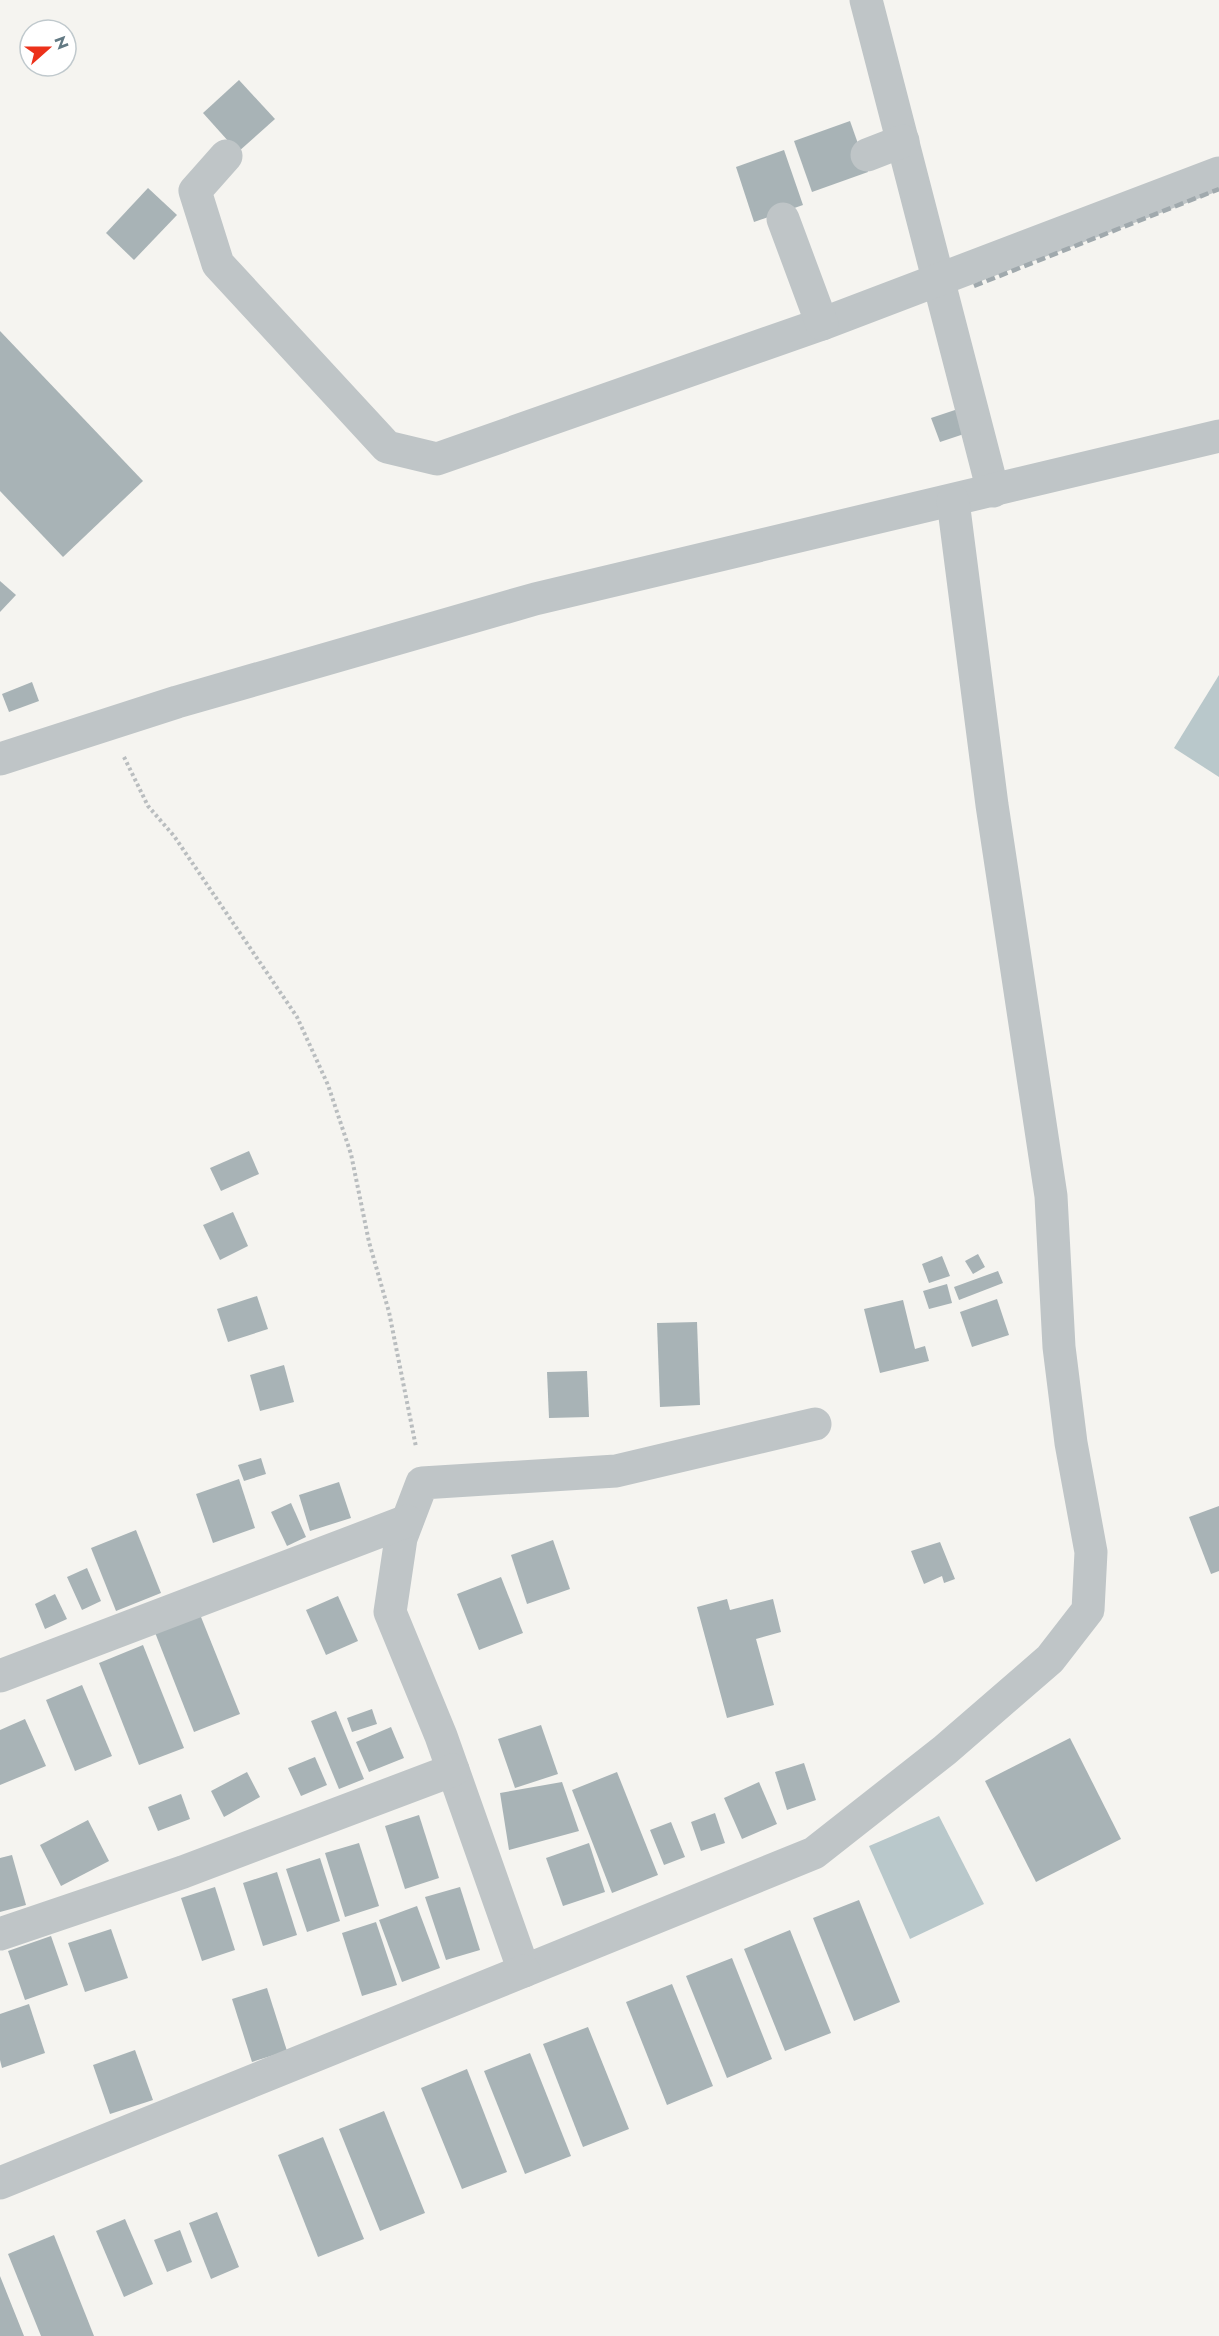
<svg xmlns="http://www.w3.org/2000/svg" width="1219" height="2336" font-family="Jost,sans-serif">
	<style>
		.water { fill: #b9c8cb }
		.building { fill: #a8b3b6 }
		.lines { fill: none; stroke-linecap: round; stroke-linejoin: round }
		.path { stroke: #b9bdbf; stroke-width: 4; stroke-dasharray: 3 3; stroke-linecap: butt }
		.minor { stroke: #bfc5c7; stroke-width: 33 }
		.rail { stroke: #a0a9ad; stroke-width: 4.5; stroke-dasharray: 9 4.5; stroke-linecap: butt }
	</style>
	<rect width="100%" height="100%" fill="#f5f4f0"/>
	<g class="water">
		<polygon points="1219,675 1219,777 1174,748"/>
		<polygon points="939,1816 984,1904 910,1939 869,1846"/>
	</g>
	<g class="building">
		<polygon points="239,80 275,119 238,152 203,113"/>
		<polygon points="850,121 868,172 812,192 794,141"/>
		<polygon points="784,150 803,205 754,222 736,167"/>
		<polygon points="148,188 177,215 134,260 106,233"/>
		<polygon points="0,331 143,481 63,557 0,491"/>
		<polygon points="964,407 973,431 940,442 931,418"/>
		<polygon points="0,581 16,595 0,612"/>
		<polygon points="32,682 39,701 9,712 2,694"/>
		<polygon points="249,1151 259,1174 221,1191 210,1168"/>
		<polygon points="233,1212 248,1246 220,1260 203,1225"/>
		<polygon points="978,1254 985,1267 973,1274 965,1261"/>
		<polygon points="942,1256 950,1276 929,1283 922,1264"/>
		<polygon points="998,1271 1003,1283 959,1300 954,1287"/>
		<polygon points="947,1284 952,1303 929,1309 923,1291"/>
		<polygon points="257,1296 268,1329 228,1342 217,1309"/>
		<polygon points="997,1299 1009,1335 972,1347 960,1312"/>
		<polygon points="903,1300 915,1349 925,1346 929,1361 880,1373 864,1309"/>
		<polygon points="697,1322 700,1405 660,1407 657,1323"/>
		<polygon points="284,1365 294,1402 260,1411 250,1375"/>
		<polygon points="587,1371 589,1417 549,1418 547,1372"/>
		<polygon points="261,1458 266,1474 244,1481 238,1465"/>
		<polygon points="239,1479 255,1528 213,1543 196,1494"/>
		<polygon points="339,1482 351,1518 310,1531 299,1495"/>
		<polygon points="291,1503 306,1537 287,1546 271,1512"/>
		<polygon points="1219,1506 1219,1571 1211,1574 1189,1517"/>
		<polygon points="136,1530 161,1593 116,1611 91,1548"/>
		<polygon points="553,1540 570,1589 527,1604 511,1555"/>
		<polygon points="940,1542 955,1579 944,1583 942,1576 924,1584 911,1551"/>
		<polygon points="87,1568 101,1601 82,1610 67,1577"/>
		<polygon points="501,1577 523,1633 479,1650 457,1594"/>
		<polygon points="55,1594 67,1619 45,1629 35,1604"/>
		<polygon points="338,1596 358,1641 326,1655 306,1610"/>
		<polygon points="727,1599 730,1610 773,1599 781,1632 756,1639 774,1705 727,1718 697,1607"/>
		<polygon points="199,1612 240,1714 194,1732 154,1630"/>
		<polygon points="143,1645 184,1748 139,1765 99,1663"/>
		<polygon points="82,1685 112,1756 75,1771 46,1700"/>
		<polygon points="372,1709 377,1724 352,1732 347,1718"/>
		<polygon points="336,1711 364,1779 339,1789 311,1721"/>
		<polygon points="25,1719 46,1766 0,1785 0,1730"/>
		<polygon points="541,1725 558,1774 515,1788 498,1739"/>
		<polygon points="391,1727 404,1758 369,1772 356,1742"/>
		<polygon points="1070,1738 1121,1839 1036,1882 985,1781"/>
		<polygon points="315,1757 327,1785 301,1796 288,1768"/>
		<polygon points="804,1763 816,1800 787,1810 775,1772"/>
		<polygon points="247,1772 260,1797 224,1817 211,1791"/>
		<polygon points="617,1772 658,1875 612,1893 572,1790"/>
		<polygon points="562,1782 579,1831 509,1850 500,1793"/>
		<polygon points="759,1782 777,1824 742,1839 724,1798"/>
		<polygon points="181,1794 190,1819 158,1831 148,1807"/>
		<polygon points="715,1813 725,1843 701,1851 691,1822"/>
		<polygon points="419,1815 439,1878 405,1889 385,1826"/>
		<polygon points="88,1820 109,1861 61,1886 40,1845"/>
		<polygon points="671,1822 685,1857 664,1865 650,1830"/>
		<polygon points="359,1843 379,1906 345,1917 325,1853"/>
		<polygon points="589,1843 605,1892 563,1906 546,1858"/>
		<polygon points="12,1855 26,1905 0,1912 0,1858"/>
		<polygon points="320,1858 340,1921 307,1932 286,1869"/>
		<polygon points="277,1872 297,1935 263,1946 243,1883"/>
		<polygon points="215,1887 235,1950 202,1961 181,1898"/>
		<polygon points="460,1887 480,1950 446,1960 425,1897"/>
		<polygon points="859,1900 900,2002 854,2021 813,1918"/>
		<polygon points="417,1906 440,1968 402,1982 379,1920"/>
		<polygon points="376,1922 397,1985 362,1996 342,1933"/>
		<polygon points="111,1929 128,1978 85,1992 68,1943"/>
		<polygon points="790,1930 831,2033 785,2051 744,1949"/>
		<polygon points="51,1936 68,1985 25,2000 8,1951"/>
		<polygon points="732,1958 772,2059 727,2078 686,1976"/>
		<polygon points="672,1984 713,2086 667,2105 626,2002"/>
		<polygon points="267,1988 287,2051 252,2062 232,1999"/>
		<polygon points="29,2004 45,2053 2,2068 0,2060 0,2014"/>
		<polygon points="588,2027 629,2129 583,2147 543,2044"/>
		<polygon points="135,2050 153,2100 110,2114 93,2065"/>
		<polygon points="530,2053 571,2156 525,2174 484,2071"/>
		<polygon points="467,2069 507,2172 462,2189 421,2088"/>
		<polygon points="384,2111 425,2213 380,2231 339,2129"/>
		<polygon points="323,2137 364,2239 318,2257 278,2155"/>
		<polygon points="217,2212 239,2267 211,2279 189,2223"/>
		<polygon points="125,2219 153,2284 124,2297 96,2231"/>
		<polygon points="180,2230 192,2262 167,2272 154,2240"/>
		<polygon points="54,2235 94,2336 41,2336 8,2254"/>
		<polygon points="0,2276 24,2336 0,2336"/>
	</g>
	<g class="lines">
		<polyline class="path" points="124,757 148,806 174,836 297,1017 328,1085 351,1154 369,1242 389,1312 416,1447"/>
		<g class="minor">
			<polyline points="866,0 993,491"/>
			<polyline points="867,155 903,141"/>
			<polyline points="226,156 195,191 218,264 387,447 437,459 822,324 1219,173"/>
			<polyline points="783,219 822,324"/>
			<polyline points="0,759 177,702 535,599 1219,436"/>
			<polyline points="815,1424 616,1471 422,1483 401,1538 390,1612 441,1736 524,1971 814,1853 945,1750 1050,1659 1088,1610 1091,1552 1071,1443 1059,1347 1051,1196 992,805 953,501"/>
			<polyline points="0,1676 407,1521"/>
			<polyline points="0,1934 183,1872 453,1770"/>
			<polyline points="0,2183 524,1971"/>
		</g>
		<polyline class="rail" points="974,286 1219,189"/>
	</g>
	<g transform="translate(48 48) rotate(69)"><circle r="28" fill="#ffffff" stroke="#c0c9cd" stroke-width="1.5"/>
	<path d="M0-4.5L10 22L0 15L-10 22Z" fill="#ec311a"/>
	<text y="-9" font-size="16" font-weight="bold" text-anchor="middle" fill="#627983">N</text>
	</g>
</svg>
